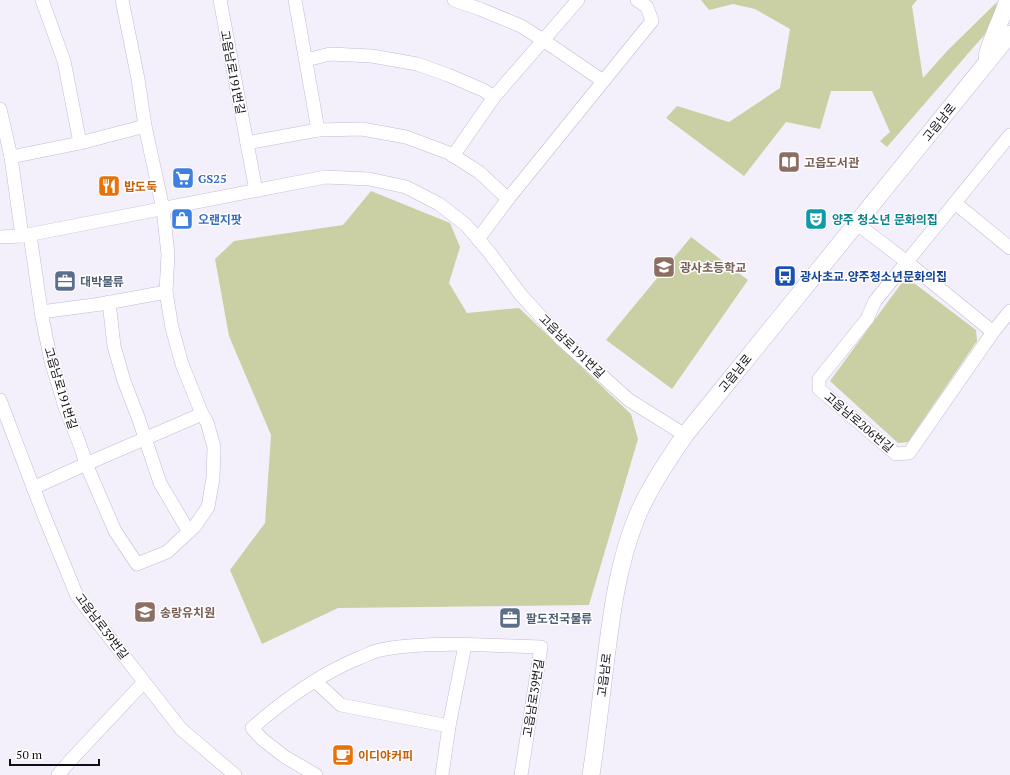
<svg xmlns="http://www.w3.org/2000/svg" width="1010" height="775" font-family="'PT Serif','Noto Sans KR',serif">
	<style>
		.green { fill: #cad0a4 }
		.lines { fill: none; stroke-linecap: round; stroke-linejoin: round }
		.minor-casing { stroke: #c4b8d4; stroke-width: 14 }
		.tertiary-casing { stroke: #c4b8d4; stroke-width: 18 }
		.minor { stroke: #fff; stroke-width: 13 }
		.tertiary { stroke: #fff; stroke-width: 17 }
		.labels { text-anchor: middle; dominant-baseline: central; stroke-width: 3; stroke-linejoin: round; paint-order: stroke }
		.street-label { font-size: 12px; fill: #120e17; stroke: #fff }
		.education-label { font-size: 12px; font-weight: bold; fill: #785e54; stroke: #fff; text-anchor: start }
		.shop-label { font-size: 12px; font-weight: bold; fill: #366cbe; stroke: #fff; text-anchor: start }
		.food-label { font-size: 12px; font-weight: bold; fill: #c56008; stroke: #fff; text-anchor: start }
		.culture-label { font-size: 12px; font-weight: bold; fill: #0d838f; stroke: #fff; text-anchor: start }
		.transit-label { font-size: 12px; font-weight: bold; fill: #164399; stroke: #fff; text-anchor: start }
		.service-label { font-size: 12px; font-weight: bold; fill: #4e5e75; stroke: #fff; text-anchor: start }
	</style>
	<rect width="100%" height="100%" fill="#f4f0fb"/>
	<g class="green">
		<polygon points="701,0 917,0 912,6 923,78 947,51 997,2 992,26 887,147 880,141 890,132 872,91 831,91 820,129 786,122 744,176 666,118 677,106 729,122 780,88 790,29 755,9 733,4 709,10"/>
		<polygon points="371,191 450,223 460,247 449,283 467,313 519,308 631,414 638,439 589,605 338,608 262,644 230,570 265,523 271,435 229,336 215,259 234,241 343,225"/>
		<polygon points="691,237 748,280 672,389 606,340"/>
		<polygon points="906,277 976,330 977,341 908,442 898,443 830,381"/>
	</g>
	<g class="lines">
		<g class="minor-casing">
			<g id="minor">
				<polyline points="220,0 256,191"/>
				<polyline points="454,0 480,9 521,26 543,40 603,81"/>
				<polyline points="306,60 330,54 372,56 417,64 448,75 483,90 494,97"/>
				<polyline points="0,109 11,157 22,236"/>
				<polyline points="145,126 163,209 168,254 166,292 172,328 182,364 202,414"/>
				<polyline points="318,130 362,129 406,137 449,153 479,172 508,199 478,239"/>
				<polyline points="80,143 145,126 138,79 122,0"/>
				<polyline points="247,143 318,130 295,0"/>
				<polyline points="453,156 494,97 578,0"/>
				<polyline points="11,157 80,143 64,61 42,0"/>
				<polyline points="508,199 652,21 647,7 637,0"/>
				<polyline points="955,203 1010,248"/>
				<polyline points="856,223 907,262 993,332 1010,311"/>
				<polyline points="30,235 42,317 51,361 65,407 80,445 86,464 202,414 207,422 214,447 213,478 208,507 195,526 167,552 137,564 115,531 86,464 33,488"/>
				<polyline points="0,237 22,236 325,177 369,179 406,187 439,204 466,225 489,252 521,295 562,340 629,400 685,435"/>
				<polyline points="109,302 114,346 124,381 138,417 160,483 189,532"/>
				<polyline points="41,312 101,304 166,292"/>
				<polyline points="993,332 909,453 896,454 819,389 819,379 867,319 875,301 1010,135"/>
				<polyline points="0,400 43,513 77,596 181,729 235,775"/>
				<polyline points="315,681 341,705 449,726"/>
				<polyline points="58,775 69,762 144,682"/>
				<path d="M316,775l-31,-18 -23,-18 -10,-11c32,-28 68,-54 107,-70 6,-2 11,-5 17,-7 11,-3 22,-4 33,-5 44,-4 88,0 132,1l-20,128"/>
				<polyline points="442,775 449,726 465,645"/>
			</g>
		</g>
		<g class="tertiary-casing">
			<g id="tertiary">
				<path d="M987,56c5,-20 15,-37 21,-56"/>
				<path d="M591,775c6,-39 10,-78 15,-117 6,-47 12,-94 30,-139 12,-30 31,-57 49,-84l325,-401"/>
			</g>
		</g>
		<use href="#minor" class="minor"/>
		<use href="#tertiary" class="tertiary"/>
	</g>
	<defs>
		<g id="library-square" transform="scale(1.15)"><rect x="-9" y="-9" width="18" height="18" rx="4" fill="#8d6e63" stroke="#fff"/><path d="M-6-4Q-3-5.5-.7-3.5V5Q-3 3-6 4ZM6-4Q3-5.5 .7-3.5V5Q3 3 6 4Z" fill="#fff"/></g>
		<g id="supermarket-square" transform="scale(1.15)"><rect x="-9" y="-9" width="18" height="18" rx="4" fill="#3f7fe0" stroke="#fff"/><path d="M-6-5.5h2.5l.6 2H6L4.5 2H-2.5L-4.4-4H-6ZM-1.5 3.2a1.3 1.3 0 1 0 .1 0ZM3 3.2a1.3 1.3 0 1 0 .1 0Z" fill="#fff"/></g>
		<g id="restaurant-square" transform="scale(1.15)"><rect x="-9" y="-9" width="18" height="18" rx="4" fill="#e8710a" stroke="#fff"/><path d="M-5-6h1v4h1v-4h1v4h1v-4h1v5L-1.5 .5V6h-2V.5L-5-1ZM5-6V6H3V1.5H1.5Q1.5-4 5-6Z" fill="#fff"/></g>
		<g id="shop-square" transform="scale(1.15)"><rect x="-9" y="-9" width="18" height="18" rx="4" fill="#3f7fe0" stroke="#fff"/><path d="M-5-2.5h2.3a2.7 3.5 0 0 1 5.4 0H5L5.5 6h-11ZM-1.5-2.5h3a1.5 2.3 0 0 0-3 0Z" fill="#fff"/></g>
		<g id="theatre-square" transform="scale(1.15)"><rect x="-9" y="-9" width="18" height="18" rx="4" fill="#0f9aa8" stroke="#fff"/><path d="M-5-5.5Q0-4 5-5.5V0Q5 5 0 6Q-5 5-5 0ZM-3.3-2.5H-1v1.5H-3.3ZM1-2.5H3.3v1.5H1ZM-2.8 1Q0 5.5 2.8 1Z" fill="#fff"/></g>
		<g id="school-square" transform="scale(1.15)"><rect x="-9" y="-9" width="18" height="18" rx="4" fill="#8d6e63" stroke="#fff"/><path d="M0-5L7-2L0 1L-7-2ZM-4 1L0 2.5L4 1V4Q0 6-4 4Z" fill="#fff"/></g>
		<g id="bus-square" transform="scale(1.15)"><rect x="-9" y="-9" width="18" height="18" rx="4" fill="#1a4fb4" stroke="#fff"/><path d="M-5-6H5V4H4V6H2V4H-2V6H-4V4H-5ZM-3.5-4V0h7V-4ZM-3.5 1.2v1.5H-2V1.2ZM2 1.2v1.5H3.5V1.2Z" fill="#fff"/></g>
		<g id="office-square" transform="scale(1.15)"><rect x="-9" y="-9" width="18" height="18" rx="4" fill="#5c6f8a" stroke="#fff"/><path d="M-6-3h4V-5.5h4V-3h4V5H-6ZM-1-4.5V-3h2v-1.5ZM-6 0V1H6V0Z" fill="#fff"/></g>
		<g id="cafe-square" transform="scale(1.15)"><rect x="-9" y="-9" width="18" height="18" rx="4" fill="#e8710a" stroke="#fff"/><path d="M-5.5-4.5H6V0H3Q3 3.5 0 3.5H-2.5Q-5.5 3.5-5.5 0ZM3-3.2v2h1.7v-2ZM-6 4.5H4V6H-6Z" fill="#fff"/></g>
	</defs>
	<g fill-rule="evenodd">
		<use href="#library-square" x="789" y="162"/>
		<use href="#supermarket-square" x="183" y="178"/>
		<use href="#restaurant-square" x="109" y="186"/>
		<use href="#shop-square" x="182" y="219"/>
		<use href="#theatre-square" x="816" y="219"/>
		<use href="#school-square" x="664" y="267"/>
		<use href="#bus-square" x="785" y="276"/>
		<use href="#office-square" x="65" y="281"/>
		<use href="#school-square" x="145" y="612"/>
		<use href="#office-square" x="510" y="618"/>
		<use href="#cafe-square" x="343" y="755"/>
	</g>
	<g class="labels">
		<g class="street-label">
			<text transform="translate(233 72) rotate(79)">고읍남로191번길</text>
			<text transform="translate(939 122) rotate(-51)">고읍남로</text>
			<text transform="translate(572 346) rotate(44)">고읍남로191번길</text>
			<text transform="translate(735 373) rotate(-51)">고읍남로</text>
			<text transform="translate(61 388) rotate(73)">고읍남로191번길</text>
			<text transform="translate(859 422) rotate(40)">고읍남로206번길</text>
			<text transform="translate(102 626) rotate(53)">고읍남로39번길</text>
			<text transform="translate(604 675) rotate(-83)">고읍남로</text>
			<text transform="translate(533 698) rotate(-81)">고읍남로39번길</text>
		</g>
		<g class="education-label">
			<text x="804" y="162">고읍도서관</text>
			<text x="680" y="267">광사초등학교</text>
			<text x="160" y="612">송랑유치원</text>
		</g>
		<g class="shop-label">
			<text x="198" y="178">GS25</text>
			<text x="198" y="219">오랜지팟</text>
		</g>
		<g class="food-label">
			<text x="124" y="186">밥도둑</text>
			<text x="358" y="755">이디야커피</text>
		</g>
		<g class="culture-label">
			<text x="832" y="219">양주 청소년 문화의집</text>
		</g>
		<g class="transit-label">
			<text x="800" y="276">광사초교.양주청소년문화의집</text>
		</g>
		<g class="service-label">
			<text x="80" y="281">대박물류</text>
			<text x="526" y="618">팔도전국물류</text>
		</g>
	</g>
	<path d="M10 759v6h89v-6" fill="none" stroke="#120e17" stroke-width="2"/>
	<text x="16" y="759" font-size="12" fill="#120e17" stroke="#ffffff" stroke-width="3" paint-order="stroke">50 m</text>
</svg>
